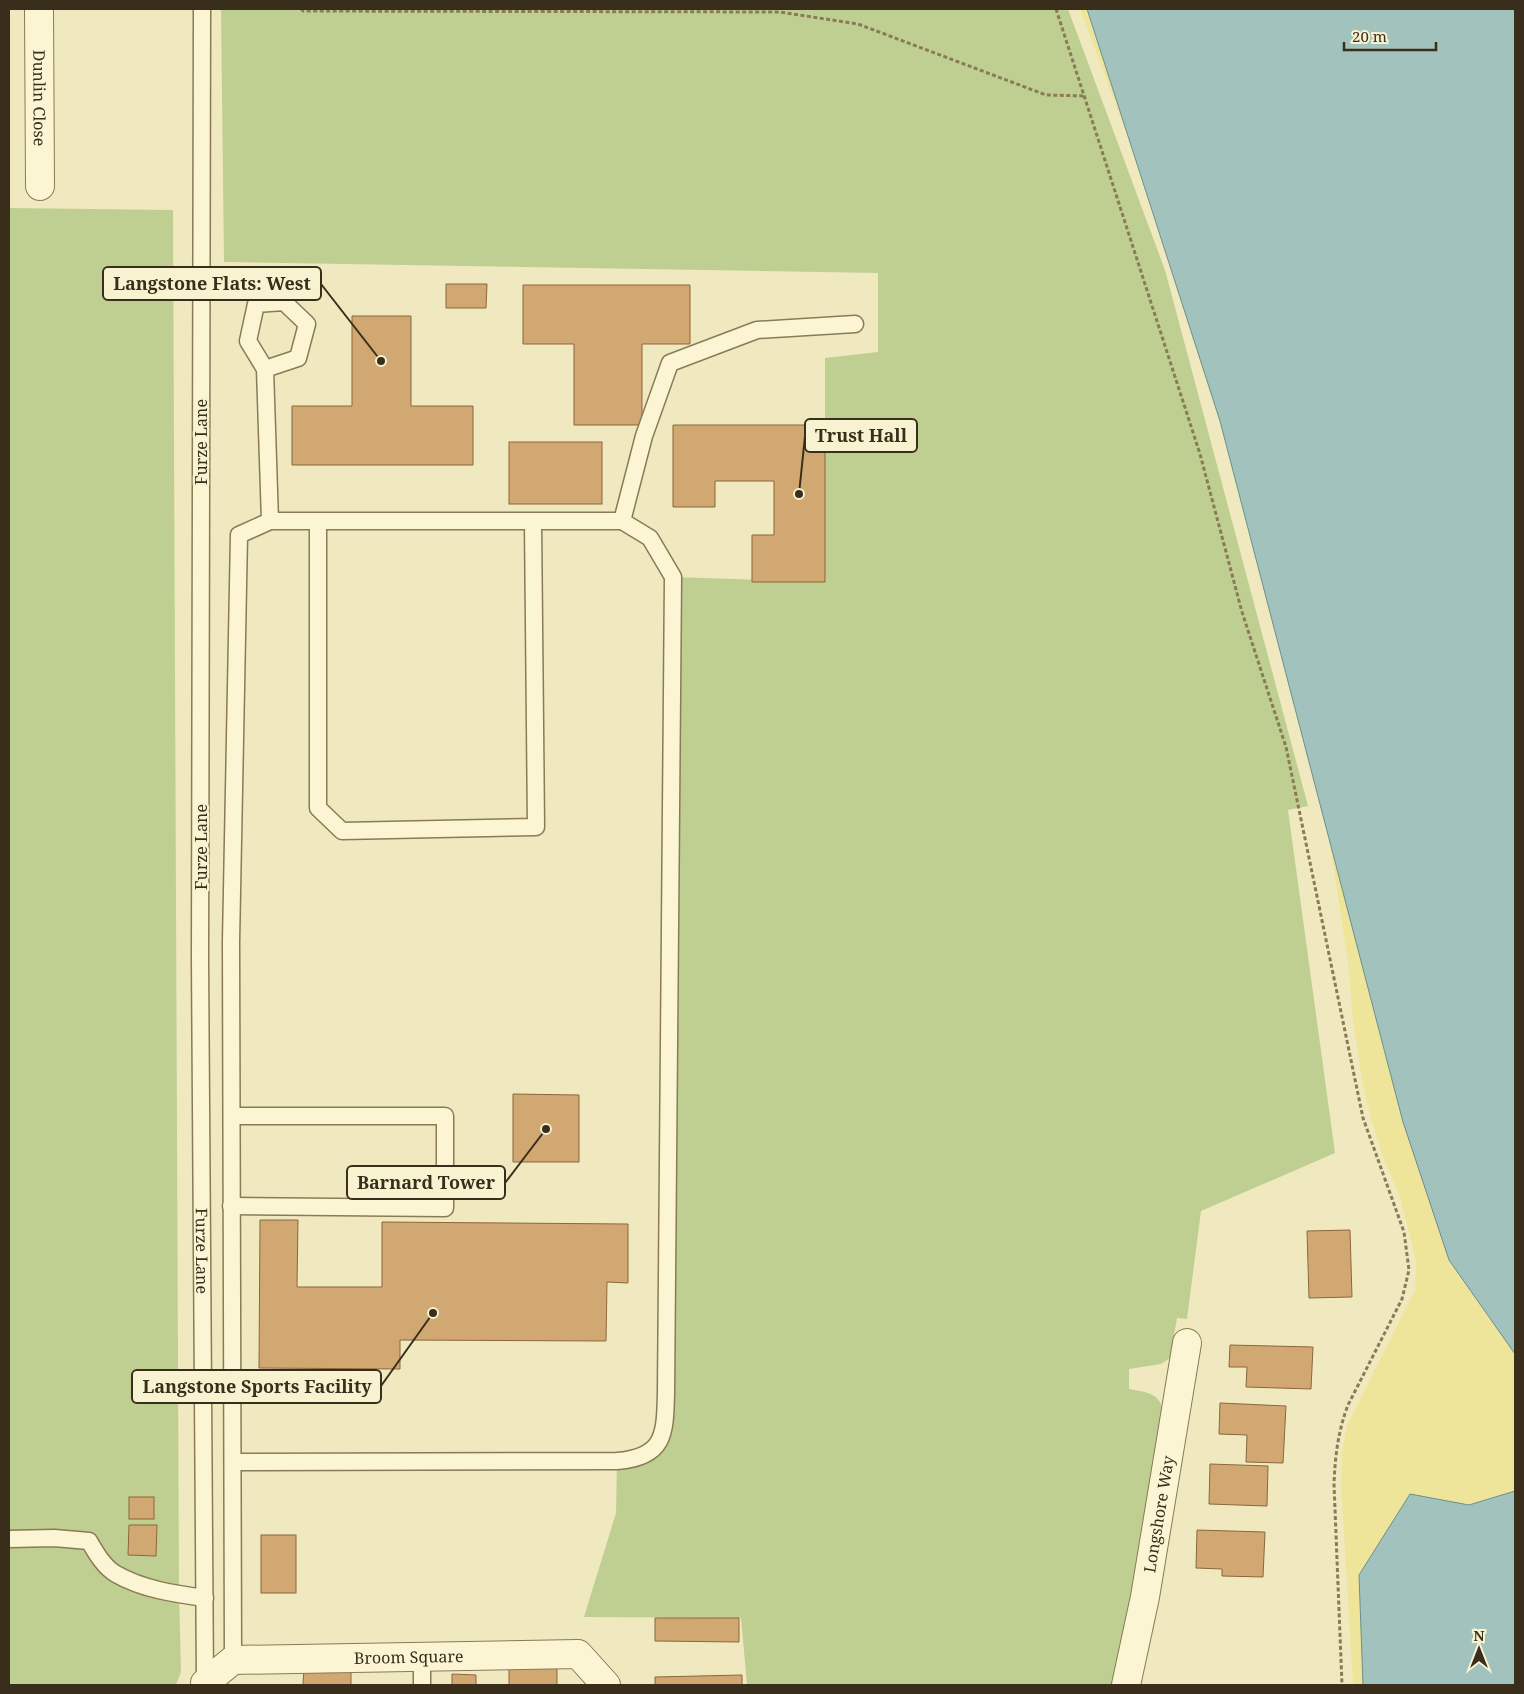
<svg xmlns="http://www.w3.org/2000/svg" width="1524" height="1694" font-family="'Noto Serif',serif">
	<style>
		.green { fill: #bfcf92 }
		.sand { fill: #eee59a }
		.water { fill: #a2c2bd; stroke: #69908d }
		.building { fill: #d1a872; stroke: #8b673b }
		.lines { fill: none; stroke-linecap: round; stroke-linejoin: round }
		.service-casing { stroke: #8a7a56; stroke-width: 19 }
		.minor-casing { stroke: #8a7a56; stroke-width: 30 }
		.path { stroke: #8a7a56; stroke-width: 3; stroke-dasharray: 4 2.5; stroke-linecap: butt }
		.service { stroke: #fbf5d3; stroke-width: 16 }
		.minor { stroke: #fbf5d3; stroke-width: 28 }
		.labels { text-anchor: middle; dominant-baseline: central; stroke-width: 4.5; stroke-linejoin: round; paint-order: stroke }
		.street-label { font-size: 16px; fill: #392e1c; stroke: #f7f2cf }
		.leader { fill: none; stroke: #392e1c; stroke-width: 2 }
		.callout-dot { fill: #392e1c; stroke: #f7f2cf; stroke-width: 2 }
		.callout { fill: #f7f2cf; stroke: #392e1c; stroke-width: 2 }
		.callout-label { font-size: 18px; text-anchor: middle; font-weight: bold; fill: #392e1c }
	</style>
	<rect width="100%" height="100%" fill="#f0e9bf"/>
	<g class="green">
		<path d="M221,9h847l97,261 143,536 -20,4 47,343 -134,58 -14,108 -10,-1 -7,40 -9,6 -32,5v20c23,4 32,5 36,29l-51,267h-367l-6,-67 -157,-1 32,-104 1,-52 44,-22 12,-862 152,5v-224l53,-6v-79l-654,-11z"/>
		<polygon points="9,208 173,210 179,1593 181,1672 176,1685 9,1685"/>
	</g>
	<polygon class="sand" points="1080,9 1126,9 1515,1084 1515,1497 1402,1685 1353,1685 1341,1485 1342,1452 1347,1425 1415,1290 1416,1260 1399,1194 1383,1157 1371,1119 1362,1081 1352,1013 1349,968 1329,839 1220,421 1136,159"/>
	<g class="water">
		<polygon points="1087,9 1515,9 1515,1354 1449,1260 1403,1122 1220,421"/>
		<polygon points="1515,1491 1515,1685 1363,1685 1359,1575 1410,1494 1469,1505"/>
	</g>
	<g class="building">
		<polygon points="446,284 487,284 486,308 446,308"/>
		<polygon points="523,285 690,285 690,344 642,344 642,425 574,425 574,344 523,344"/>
		<polygon points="352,316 411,316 411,406 473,406 473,465 292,465 292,406 352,406"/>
		<polygon points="673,425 825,425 825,582 752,582 752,535 774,535 774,481 715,481 715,507 673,507"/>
		<rect x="509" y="442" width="93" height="62"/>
		<polygon points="513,1094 579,1095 579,1162 513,1162"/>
		<polygon points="260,1220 298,1220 297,1287 382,1287 382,1222 628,1224 628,1283 607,1282 606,1341 400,1340 400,1369 259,1368"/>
		<polygon points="1350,1230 1352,1297 1309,1298 1307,1231"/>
		<polygon points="1230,1345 1313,1347 1311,1389 1246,1387 1247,1367 1229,1367"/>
		<polygon points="1220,1403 1286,1406 1283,1463 1246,1462 1247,1435 1219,1434"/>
		<polygon points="1210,1464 1268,1466 1267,1506 1209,1504"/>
		<rect x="129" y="1497" width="25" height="22"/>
		<polygon points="129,1525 157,1525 156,1556 128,1555"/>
		<polygon points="1197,1530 1265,1532 1263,1577 1222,1576 1222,1569 1196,1568"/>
		<rect x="261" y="1535" width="35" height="58"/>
		<polygon points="655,1618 739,1618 739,1642 655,1641"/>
		<polygon points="304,1667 351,1667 351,1685 303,1685"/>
		<rect x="509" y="1667" width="48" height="18"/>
		<polygon points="452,1674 476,1675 476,1685 452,1685"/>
		<polygon points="742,1675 742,1685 655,1685 655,1677"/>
	</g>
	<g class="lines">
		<g class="service-casing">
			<g id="service">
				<path id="s1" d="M202,9l-2,951 5,723"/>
				<polyline points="265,369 298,358 307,324 284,302 256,304 248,341 265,369 270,521"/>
				<polyline points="622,521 644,436 670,363 757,330 855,324"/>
				<polyline points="318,522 318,808 342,831 536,827 533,522"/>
				<polyline points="231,1206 445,1208 445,1116 232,1116"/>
				<path d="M9,1539l45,-1 35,3c7,12 15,26 27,33 26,15 59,20 89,24"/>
				<path d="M233,1660l-2,-718 8,-407 31,-14h352l28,17 23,39 -7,816c-1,41 -1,64 -49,68l-383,1"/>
				<polyline points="422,1685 422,1658"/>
			</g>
		</g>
		<g class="minor-casing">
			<g id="minor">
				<path id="s2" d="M39,9l1,177"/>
				<path id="s3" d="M205,1685v-2l28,-23 345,-6 28,31"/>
				<path id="s4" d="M1126,1685l19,-88 42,-254"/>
			</g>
		</g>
		<g class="path">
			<polyline points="301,9 303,11 780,12 858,24 1046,95 1086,96"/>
			<path d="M1056,9l144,445 42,158 44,135 77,371 41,114 5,38 -7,29 -54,106c-10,26 -13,52 -14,79l8,201"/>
		</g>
		<use href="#service" class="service"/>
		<use href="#minor" class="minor"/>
	</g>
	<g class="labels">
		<g class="street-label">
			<text stroke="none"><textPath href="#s2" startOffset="89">Dunlin Close</textPath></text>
			<text transform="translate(201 442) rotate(-90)">Furze Lane</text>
			<text transform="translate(201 847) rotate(-90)">Furze Lane</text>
			<text stroke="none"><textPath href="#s1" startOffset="1242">Furze Lane</textPath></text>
			<text stroke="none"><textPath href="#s4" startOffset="174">Longshore Way</textPath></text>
			<text stroke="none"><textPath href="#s3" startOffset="214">Broom Square</textPath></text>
		</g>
	</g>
	<path class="leader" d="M381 361L321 284M799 494L805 436M546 1129L505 1183M433 1313L381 1386"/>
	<g class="callout-dot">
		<circle cx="381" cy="361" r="5"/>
		<circle cx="799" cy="494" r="5"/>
		<circle cx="546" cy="1129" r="5"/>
		<circle cx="433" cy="1313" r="5"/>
	</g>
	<g class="callout">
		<rect x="103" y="267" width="218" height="33" rx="5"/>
		<rect x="805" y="419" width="112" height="33" rx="5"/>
		<rect x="347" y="1166" width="158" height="33" rx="5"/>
		<rect x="132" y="1370" width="249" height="33" rx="5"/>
	</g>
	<g class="callout-label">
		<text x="212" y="290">Langstone Flats: West</text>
		<text x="861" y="442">Trust Hall</text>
		<text x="426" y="1189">Barnard Tower</text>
		<text x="257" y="1393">Langstone Sports Facility</text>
	</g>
	<rect width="1524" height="1694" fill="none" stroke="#392e1c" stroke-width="20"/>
	<g transform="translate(1479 1649)" stroke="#f7f2cf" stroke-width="4" paint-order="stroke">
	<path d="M0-4L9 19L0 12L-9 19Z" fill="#392e1c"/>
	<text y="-8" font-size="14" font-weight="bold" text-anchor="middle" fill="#392e1c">N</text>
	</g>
	<path d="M1344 42v8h92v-8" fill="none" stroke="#392e1c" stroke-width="2.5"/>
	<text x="1352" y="42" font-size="15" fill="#392e1c" stroke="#f7f2cf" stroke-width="4" paint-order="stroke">20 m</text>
</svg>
